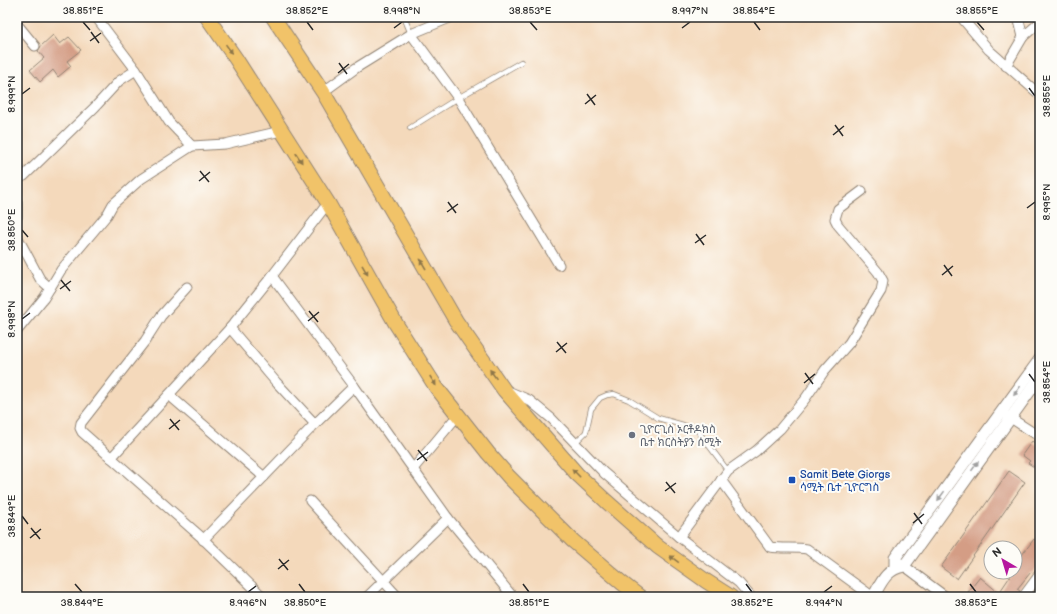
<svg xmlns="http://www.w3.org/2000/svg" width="1057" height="614" font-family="'Balsamiq Sans','Noto Sans Ethiopic',sans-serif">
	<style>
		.building { fill: #d49d85 }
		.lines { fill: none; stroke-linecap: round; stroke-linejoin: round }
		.service-casing { stroke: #908273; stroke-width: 6 }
		.minor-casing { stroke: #908273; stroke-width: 11 }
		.tertiary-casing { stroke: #908273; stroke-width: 13 }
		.primary-casing { stroke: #908273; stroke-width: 16 }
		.service { stroke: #fff; stroke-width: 4.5 }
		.minor { stroke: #fff; stroke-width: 9 }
		.tertiary { stroke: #fff; stroke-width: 11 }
		.primary { stroke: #f1c369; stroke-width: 14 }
		.oneway { fill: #8e774a }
		.oneway2 { fill: #a0a0a0 }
		.ticks { fill: none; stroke: #2b2b2b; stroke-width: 1.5 }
		.worship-dot { fill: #6b7280; stroke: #fdfcf7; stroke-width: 1.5 }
		.transit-dot { fill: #1a4fb4; stroke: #fdfcf7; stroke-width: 1.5 }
		.labels { text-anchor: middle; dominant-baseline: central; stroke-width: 4; stroke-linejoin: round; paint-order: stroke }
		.worship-label { font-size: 11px; fill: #5b616d; stroke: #fdfcf7; text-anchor: start }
		.transit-label { font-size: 11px; fill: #164399; stroke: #fdfcf7; text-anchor: start }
		.neatline { fill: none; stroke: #2b2b2b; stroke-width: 1.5 }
		.ticks-label { font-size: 10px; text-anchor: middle; fill: #2b2b2b }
	</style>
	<rect width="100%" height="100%" fill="#fdfcf7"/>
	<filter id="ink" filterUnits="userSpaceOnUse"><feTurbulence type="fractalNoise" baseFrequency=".025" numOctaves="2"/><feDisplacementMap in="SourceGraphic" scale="8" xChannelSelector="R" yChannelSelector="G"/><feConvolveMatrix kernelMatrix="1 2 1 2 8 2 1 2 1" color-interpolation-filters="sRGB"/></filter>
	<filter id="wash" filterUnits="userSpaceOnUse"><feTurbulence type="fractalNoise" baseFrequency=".012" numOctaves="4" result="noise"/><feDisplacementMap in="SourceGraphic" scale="16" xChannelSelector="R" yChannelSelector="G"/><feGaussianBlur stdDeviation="0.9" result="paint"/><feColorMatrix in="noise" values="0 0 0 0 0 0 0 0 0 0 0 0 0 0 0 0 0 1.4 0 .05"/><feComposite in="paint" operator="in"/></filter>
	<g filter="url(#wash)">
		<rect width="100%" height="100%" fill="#f4d9bb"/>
		<g id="blocks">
			<g class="building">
				<polygon points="53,35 60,44 69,37 81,50 67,61 71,66 58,77 53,70 40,82 30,70 44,58 38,51 40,48 41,46"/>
				<polygon points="1032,441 1040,447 1040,471 1028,463 1030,461 1022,455"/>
				<polygon points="1009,471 1025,482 957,579 941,567"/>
				<polygon points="1034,539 1040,543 1040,563 1033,573 1031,572 1017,589 1020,591 1017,597 974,597 968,592 980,577 999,593 1013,572 1015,572 1015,564"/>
			</g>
		</g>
	</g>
	<g filter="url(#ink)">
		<use href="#blocks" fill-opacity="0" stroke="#908273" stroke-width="1"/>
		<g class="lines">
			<g class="service-casing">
				<g id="service">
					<polyline points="404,17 411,34"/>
					<polyline points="410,128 458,98 521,62"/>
					<polyline points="575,443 586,432 591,409 600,398 607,395 614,394 629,400 658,418 683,425 698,431 728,471"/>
				</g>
			</g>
			<g class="minor-casing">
				<g id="minor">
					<polyline points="961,17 989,50 1040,95"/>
					<polyline points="17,24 35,46"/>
					<polyline points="411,34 458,98 559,265"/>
					<polyline points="1023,37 1040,22"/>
					<polyline points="1006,66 1023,37 1018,17"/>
					<polyline points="136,70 169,122 192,146 225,144 281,131"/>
					<polyline points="323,92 356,68 411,34 452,17"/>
					<polyline points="17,179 24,176 95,107 119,81 136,70 96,17"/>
					<polyline points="17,203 17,217"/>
					<polyline points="17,236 40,279 50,288"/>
					<polyline points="272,276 354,386"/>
					<polyline points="187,287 161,316 145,341 81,423 80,428 82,432 200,536 263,597"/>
					<polyline points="230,328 276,382 315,424"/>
					<polyline points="17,331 44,298 61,270 107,215 113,204 141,179 192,146"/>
					<polyline points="508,391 529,400 552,419 604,473 679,537 739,583 751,597"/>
					<polyline points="169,395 264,477"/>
					<polyline points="1006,415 1040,437"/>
					<polyline points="111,458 230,328 272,276 328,203"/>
					<path d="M721,480l49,67c13,2 25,0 37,2l66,48"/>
					<polyline points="310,501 398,597"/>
					<polyline points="448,518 513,597"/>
					<polyline points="679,537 728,471 756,451 780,429 805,399 825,370 849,343 881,291 883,281 878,272 838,225 835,219 838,209 862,191"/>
					<polyline points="203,540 315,424 354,386 413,469 458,415"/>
					<polyline points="899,562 946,597"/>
					<polyline points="367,597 448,518 413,469"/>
					<polyline points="1023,597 1040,574"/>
				</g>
			</g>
			<g class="tertiary-casing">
				<g id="tertiary">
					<polyline points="895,567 895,558 1040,359"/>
					<path d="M873,597c8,-14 13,-28 31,-31l136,-189"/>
				</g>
			</g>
			<g class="primary-casing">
				<g id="primary">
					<polyline points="207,17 236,59 328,203 396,324 436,387 488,453 509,477 573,541 622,583 640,597"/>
					<polyline points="273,17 323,92 456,321 504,390 577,474 606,501 658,547 706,581 731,597"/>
				</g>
			</g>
			<use href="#service" class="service"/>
			<use href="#minor" class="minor"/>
			<use href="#tertiary" class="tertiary"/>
			<use href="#primary" class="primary"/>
		</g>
		<defs><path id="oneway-solid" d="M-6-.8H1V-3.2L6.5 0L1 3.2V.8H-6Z"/></defs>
		<g class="oneway">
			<use href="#oneway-solid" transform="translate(229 49) rotate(55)"/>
			<use href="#oneway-solid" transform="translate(299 158) rotate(57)"/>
			<use href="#oneway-solid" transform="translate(423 264) rotate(-120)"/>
			<use href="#oneway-solid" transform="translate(365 270) rotate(60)"/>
			<use href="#oneway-solid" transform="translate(493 374) rotate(-125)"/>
			<use href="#oneway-solid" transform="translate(433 381) rotate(57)"/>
			<use href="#oneway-solid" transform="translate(576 473) rotate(-134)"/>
			<use href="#oneway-solid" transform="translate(674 559) rotate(-144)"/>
		</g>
		<g class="oneway2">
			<use href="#oneway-solid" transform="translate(1017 391) rotate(126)"/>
			<use href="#oneway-solid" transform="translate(975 466) rotate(-54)"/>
			<use href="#oneway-solid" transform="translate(941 496) rotate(126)"/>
		</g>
	</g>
	<path class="ticks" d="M83,22l7,8M307,22l6,8M530,22l7,8M754,22l6,8M977,22l7,8M394,28l8,-6M682,28l8,-6M91,32l8,11M90,41l11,-8M339,63l8,11M338,73l11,-9M1029,88l6,8M22,94l8,-6M587,94l8,11M585,104l11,-9M835,125l8,11M833,135l11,-9M200,171l9,11M199,181l11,-9M448,202l8,11M1027,208l8,-6M447,212l11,-8M22,230l6,7M696,234l8,11M695,243l11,-8M944,265l8,11M942,275l11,-9M61,280l9,11M60,289l11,-8M309,311l9,11M22,319l8,-6M308,321l11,-9M557,342l9,11M556,352l11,-9M805,373l8,11M1029,374l6,8M804,383l11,-9M170,419l9,11M169,429l11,-9M418,450l9,11M417,460l11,-8M666,482l9,11M665,491l11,-8M914,513l8,11M22,516l6,8M913,523l11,-9M31,528l9,11M30,538l11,-9M279,559l9,11M278,569l11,-9M75,584l7,8M299,584l6,8M523,584l6,8M746,584l6,8M970,584l6,8M248,592l8,-6M824,592l8,-6"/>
	<circle class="worship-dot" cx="632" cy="435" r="4"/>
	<rect class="transit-dot" x="788" y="476" width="8" height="8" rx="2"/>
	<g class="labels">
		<g class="worship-label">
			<text x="640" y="429">ጊዮርጊስ ኦርቶዶክስ<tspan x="640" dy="13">ቤተ ክርስትያን ሰሚት</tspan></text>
		</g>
		<g class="transit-label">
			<text x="800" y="474">Samit Bete Giorgs<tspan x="800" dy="13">ሳሚት ቤተ ጊዮርግስ</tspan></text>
		</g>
	</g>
	<rect width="1057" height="614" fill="none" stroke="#fdfcf7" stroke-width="44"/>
	<g transform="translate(1003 560) rotate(322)"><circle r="19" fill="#fdfcf7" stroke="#a9a8a5"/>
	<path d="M0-3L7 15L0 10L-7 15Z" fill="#b5179e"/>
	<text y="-6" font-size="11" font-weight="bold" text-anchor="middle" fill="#2b2b2b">N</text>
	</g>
	<rect x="22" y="22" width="1013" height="570" class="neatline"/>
	<g class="ticks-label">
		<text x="83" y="14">38.851°E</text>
		<text x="307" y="14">38.852°E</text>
		<text x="402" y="14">8.998°N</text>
		<text x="530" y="14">38.853°E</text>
		<text x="690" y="14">8.997°N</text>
		<text x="754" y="14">38.854°E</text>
		<text x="977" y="14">38.855°E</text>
		<text transform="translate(11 94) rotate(-90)" y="4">8.999°N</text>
		<text transform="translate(1046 96) rotate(-90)" y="4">38.855°E</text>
		<text transform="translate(1046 202) rotate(-90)" y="4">8.995°N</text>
		<text transform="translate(11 230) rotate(-90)" y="4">38.850°E</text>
		<text transform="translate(11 319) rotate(-90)" y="4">8.998°N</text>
		<text transform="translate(1046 382) rotate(-90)" y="4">38.854°E</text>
		<text transform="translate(11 516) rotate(-90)" y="4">38.849°E</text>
		<text x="82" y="606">38.849°E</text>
		<text x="248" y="606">8.996°N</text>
		<text x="305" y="606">38.850°E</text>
		<text x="529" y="606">38.851°E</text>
		<text x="752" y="606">38.852°E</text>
		<text x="824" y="606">8.994°N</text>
		<text x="976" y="606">38.853°E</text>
	</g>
</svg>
